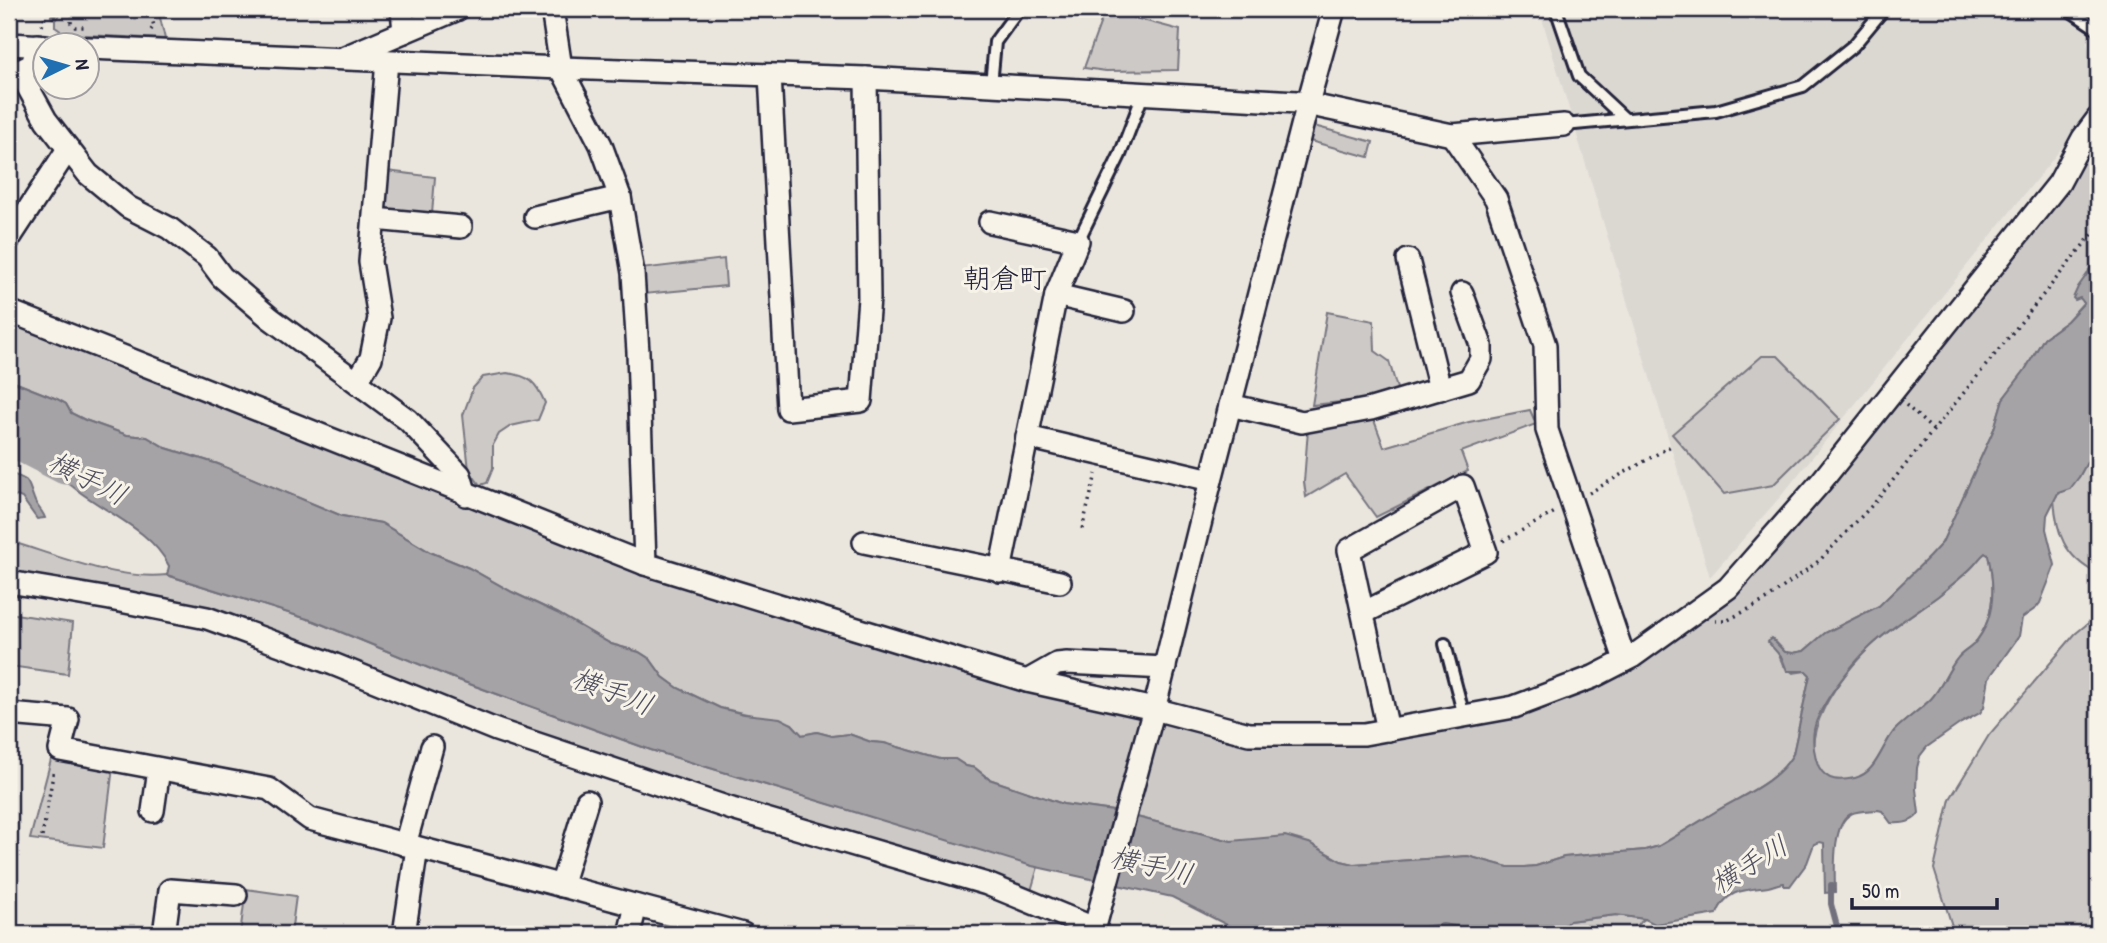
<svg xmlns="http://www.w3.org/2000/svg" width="2107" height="943" font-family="'Patrick Hand','Klee One',sans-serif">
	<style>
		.built { fill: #dbd8d2 }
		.green { fill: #cdc9c6; stroke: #787680; stroke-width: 2 }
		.water { fill: #a6a3a6; stroke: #716f7b; stroke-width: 2; fill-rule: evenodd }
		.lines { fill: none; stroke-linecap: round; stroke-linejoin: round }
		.stream { stroke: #716f7b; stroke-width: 6 }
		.river { stroke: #a6a3a6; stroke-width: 35 }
		.service-casing { stroke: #22223b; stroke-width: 16 }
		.minor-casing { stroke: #22223b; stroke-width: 26 }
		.path { stroke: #22223b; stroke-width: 3.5; stroke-dasharray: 2 5; stroke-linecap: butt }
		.service { stroke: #f7f3e8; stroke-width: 10 }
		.minor { stroke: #f7f3e8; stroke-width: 21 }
		.labels { text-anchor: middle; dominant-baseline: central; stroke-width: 6; stroke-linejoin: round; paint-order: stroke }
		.neighbourhood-label { font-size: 28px; fill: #22223b; stroke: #f7f3e8 }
		.water-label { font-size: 28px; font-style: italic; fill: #504f60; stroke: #f7f3e8 }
	</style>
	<rect width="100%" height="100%" fill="#eae6de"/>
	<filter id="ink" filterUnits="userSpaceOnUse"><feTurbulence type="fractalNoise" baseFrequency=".0143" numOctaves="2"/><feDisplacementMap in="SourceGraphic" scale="14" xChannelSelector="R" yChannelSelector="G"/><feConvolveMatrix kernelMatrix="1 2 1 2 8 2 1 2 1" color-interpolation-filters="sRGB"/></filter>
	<g filter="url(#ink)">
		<polygon class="built" points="1539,9 2098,9 2098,19 2087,43 2098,81 2098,103 1781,496 1710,577"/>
		<g class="green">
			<polygon points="64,9 158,9 165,39 65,34 55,27 55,20"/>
			<polygon points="1105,10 1180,30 1178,70 1106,71 1084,68"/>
			<path d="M2098,118v141l-9,11 -9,28 4,4 -17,19 -23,17 -19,32 -22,29 -9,30 -52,114 -13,14 -50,49 -54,27 -21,18 -11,2 -8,-1 -13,-14 11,27 10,8 13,-2 4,4 -17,79c-15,28 -52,42 -78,58 -18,11 -37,23 -56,34l-14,4 -81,7 -28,9 -12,1h-16l-41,-11 -113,8 -13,-3 -32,-18 -78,-2 -118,-30 -50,-7 -74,-25 -14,-11 -9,-2 -11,-7h-15l-56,-16 -13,-1 -22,-8 -17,2 -15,-4 -15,3 -10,-11 -72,-16 -42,-20 -15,-11 -13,-18 -11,-7 -28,-8 -54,-31 -45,-21 -43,-24 -39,-16 -49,-29 -39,-7 -124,-52 -52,-16 -19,-11 -20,-2 -42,-15 -14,-7 -5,-9 -9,-5 -48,-19v-69l636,253 604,170 197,-15 179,-59 103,-72z"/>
			<polygon points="1314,126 1373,142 1369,157 1310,141"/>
			<polygon points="387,171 435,177 432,214 383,209"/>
			<polygon points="724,259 726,286 644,294 640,269"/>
			<polygon points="1327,312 1374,321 1375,351 1389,361 1398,392 1370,399 1312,405"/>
			<polygon points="1762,356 1778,356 1840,419 1773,485 1724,494 1672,434"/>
			<path d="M507,373c23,3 29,9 38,30l-7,17 -27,6 -12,8 -6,11v23l-6,15 -7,2 -11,-15 -6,-55 10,-27 10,-11z"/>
			<polygon points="1530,410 1536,424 1461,452 1468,471 1376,517 1345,474 1306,497 1304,482 1308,429 1372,415 1384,447 1469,422"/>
			<path d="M2098,442v132c-34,-17 -42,-41 -44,-76l25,-21z"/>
			<path d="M9,541c50,15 105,39 158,34l147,46 139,57 198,72 387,117 -10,34 -296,-92 -525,-191 -198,-36z"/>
			<path d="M1985,553l3,2c7,30 8,65 -15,90 -5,5 -12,8 -16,14 -10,12 -15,28 -26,40 -11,11 -25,20 -36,31 -12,14 -18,39 -35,46 -9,5 -27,7 -35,0 -35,-35 18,-104 45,-129 21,-20 45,-34 68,-51 12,-10 26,-20 36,-31 4,-4 6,-8 11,-12z"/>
			<polygon points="9,613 73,623 68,674 9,666"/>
			<polygon points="2098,615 2098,934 1970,934 1953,929 1934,869 1950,799 1989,735 2075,634"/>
			<polygon points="52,756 113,767 103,848 30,839"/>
			<polygon points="246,889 296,896 291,934 240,934"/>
			<polygon points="1616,915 1645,919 1633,928 1630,934 1555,934 1569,921"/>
			<polygon points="1443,924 1504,934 1371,934 1375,932"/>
		</g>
		<g class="water">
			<path d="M2098,259v183l-19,35 -9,12 -12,4 -11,22 -1,14 9,36 -15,38 -4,5 -14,10 -3,18 -30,42 -5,29 -4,6 -19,10 -34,24 -7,9 -3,12 -1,21 3,24c-6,10 -17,11 -28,10l-9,-12 -4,-1c-8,1 -20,0 -27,4 -20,10 -16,59 -16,78l-10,1 -1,-50 -4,-1 -6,2 -7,19 -17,23h-6v-3c-6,0 -10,3 -16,4 -23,3 -42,2 -51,27l-62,10 -10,-5 -29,-4 -47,6 -14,13h-51l-61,-10 -72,10h-102l-40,-8 -57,-29 -140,-31 -381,-116 -198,-72 -139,-57 -147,-46 2,-9c-17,-35 -62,-53 -92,-76 -23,-18 -45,-38 -68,-56v-54l48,19 9,5 5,9 14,7 42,15 20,2 19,11 52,16 124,52 39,7 49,29 39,16 43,24 45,21 54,31 28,8 11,7 13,18 15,11 42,20 24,6 36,4 12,6 10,11 15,-3 15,4 17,-2 22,8 13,1 56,16h15l11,7 9,2 14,11 74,25 50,7 118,30 54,-5 24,7 32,18 13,3 114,-8 40,11h16l12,-1 28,-9 81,-7 14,-4c19,-11 38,-23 56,-34 26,-16 63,-30 78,-58l17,-79 -4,-4h-19l-5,-13 -14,-16 3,-4 14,14 8,1 11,-2 21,-18 54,-27 50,-49 13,-14 52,-114 9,-30 22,-29 19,-32 23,-17 17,-18 -4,-5 -5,2 -2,-2 5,-11zM1985,553l3,2c7,30 8,65 -15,90 -5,5 -12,8 -16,14 -10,13 -15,28 -26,40 -11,11 -25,20 -36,31 -13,15 -19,44 -40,48 -15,3 -28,4 -36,-11 -5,-11 -7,-26 -5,-37 4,-24 38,-66 56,-83 21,-20 45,-34 68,-51 12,-10 26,-20 36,-31 4,-4 6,-8 11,-12z"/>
			<path d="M9,473c22,8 17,5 25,26 2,7 9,12 11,19l-8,1 -15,-21 -5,-2 -8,3z"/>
		</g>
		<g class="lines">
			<g class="stream">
				<polyline points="53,16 57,9"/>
				<polyline points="1831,885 1831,904 1839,934"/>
			</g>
			<polyline class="river" points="9,438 65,467"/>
			<g class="service-casing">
				<g id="service">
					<polyline points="1556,9 1579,76 1625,119"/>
					<polyline points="2068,9 2098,29"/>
					<polyline points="991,85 995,42 1019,9"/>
					<polyline points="1564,125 1716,111 1803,86 1854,45 1884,9"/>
					<polyline points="1078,241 1120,155 1144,92"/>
					<polyline points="1445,644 1464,716"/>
				</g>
			</g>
			<g class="minor-casing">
				<g id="minor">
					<polyline points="402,9 404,32"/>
					<polyline points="552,9 561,68 601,145 620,197 633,273 638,352 645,564"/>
					<polyline points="9,44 46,46"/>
					<polyline points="88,48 561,68 866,78 1297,102 1452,135 1564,125"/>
					<polyline points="345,57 458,9"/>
					<polyline points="19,71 46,120 88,174 128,207 169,228 207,257 222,277 270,318 408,420 460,475 466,495"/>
					<polyline points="770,75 788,409 861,401 869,298 866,78"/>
					<polyline points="9,76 32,65 38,45"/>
					<polyline points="1452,135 1496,199 1545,345 1547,430 1625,660"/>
					<polyline points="535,217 620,197"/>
					<polyline points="374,219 461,227"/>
					<polyline points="990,222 1078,241 1056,295 1000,571"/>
					<polyline points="9,239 68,149"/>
					<polyline points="1408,260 1440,389"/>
					<polyline points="1056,295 1124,311"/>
					<polyline points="9,311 645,564 1027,681 1154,709 1249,734 1364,734 1514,707 1593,677 1632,657 1728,588 1821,482 2059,183 2083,138 2098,118"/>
					<polyline points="357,382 371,358 379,318 370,262 387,61"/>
					<polyline points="1230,405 1302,422 1371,409 1469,380 1481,359 1481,345 1462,293"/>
					<polyline points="1027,437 1211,480"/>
					<polyline points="864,542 1060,582"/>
					<polyline points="9,582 110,599 207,618 333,664 496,730 732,809 987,884 1094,928"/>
					<polyline points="1363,613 1486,552 1463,486 1349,550 1388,730"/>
					<polyline points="1027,681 1057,664 1067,663 1165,668"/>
					<polyline points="9,714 68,719 60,750 269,789 310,819 743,934"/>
					<polyline points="153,811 159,769"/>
					<polyline points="405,845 432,747"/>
					<polyline points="561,886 587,801"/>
					<polyline points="164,934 170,890 236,895"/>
					<polyline points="404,934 417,848"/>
					<polyline points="629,934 636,906"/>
					<polyline points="1093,934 1158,694 1211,480 1308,103 1334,9"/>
				</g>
			</g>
			<g class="path">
				<polyline points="77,9 72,15 71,23 75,27 87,27"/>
				<polyline points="149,9 154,26 151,30"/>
				<polyline points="42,26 48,9"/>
				<polyline points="1906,405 1933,430"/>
				<polyline points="1589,493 1671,446"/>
				<polyline points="1082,529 1096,474"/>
				<polyline points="1503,541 1555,512"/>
				<polyline points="1715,621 1726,621 1766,600 1820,560 1877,500 2098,227"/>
				<polyline points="42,837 54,769"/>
				<polyline points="1166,934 1208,929"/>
			</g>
			<use href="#service" class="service"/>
			<use href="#minor" class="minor"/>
		</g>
	</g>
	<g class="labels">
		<g class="neighbourhood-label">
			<text x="1005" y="278">朝倉町</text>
		</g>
		<g class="water-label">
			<text transform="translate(88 478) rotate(27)">横手川</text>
			<text transform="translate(613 691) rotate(21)">横手川</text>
			<text transform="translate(1749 864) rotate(-31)">横手川</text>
			<text transform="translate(1152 865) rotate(13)">横手川</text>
		</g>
	</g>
	<rect width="2107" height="943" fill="none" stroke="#f7f3e8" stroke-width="35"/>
	<rect x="18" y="18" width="2072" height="908" fill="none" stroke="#22223b" stroke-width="2.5" filter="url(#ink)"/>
	<g transform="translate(66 66) rotate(85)"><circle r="33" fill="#f7f3e8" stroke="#a29fa3" stroke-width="2"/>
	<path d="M0-5L12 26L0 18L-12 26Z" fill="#1f6fb2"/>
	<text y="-10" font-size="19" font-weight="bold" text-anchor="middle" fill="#22223b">N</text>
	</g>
	<path d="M1852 898v10h145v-10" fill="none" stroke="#22223b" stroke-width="3.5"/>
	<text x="1862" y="898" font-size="21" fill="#22223b" stroke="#f7f3e8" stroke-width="5" paint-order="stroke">50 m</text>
</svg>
